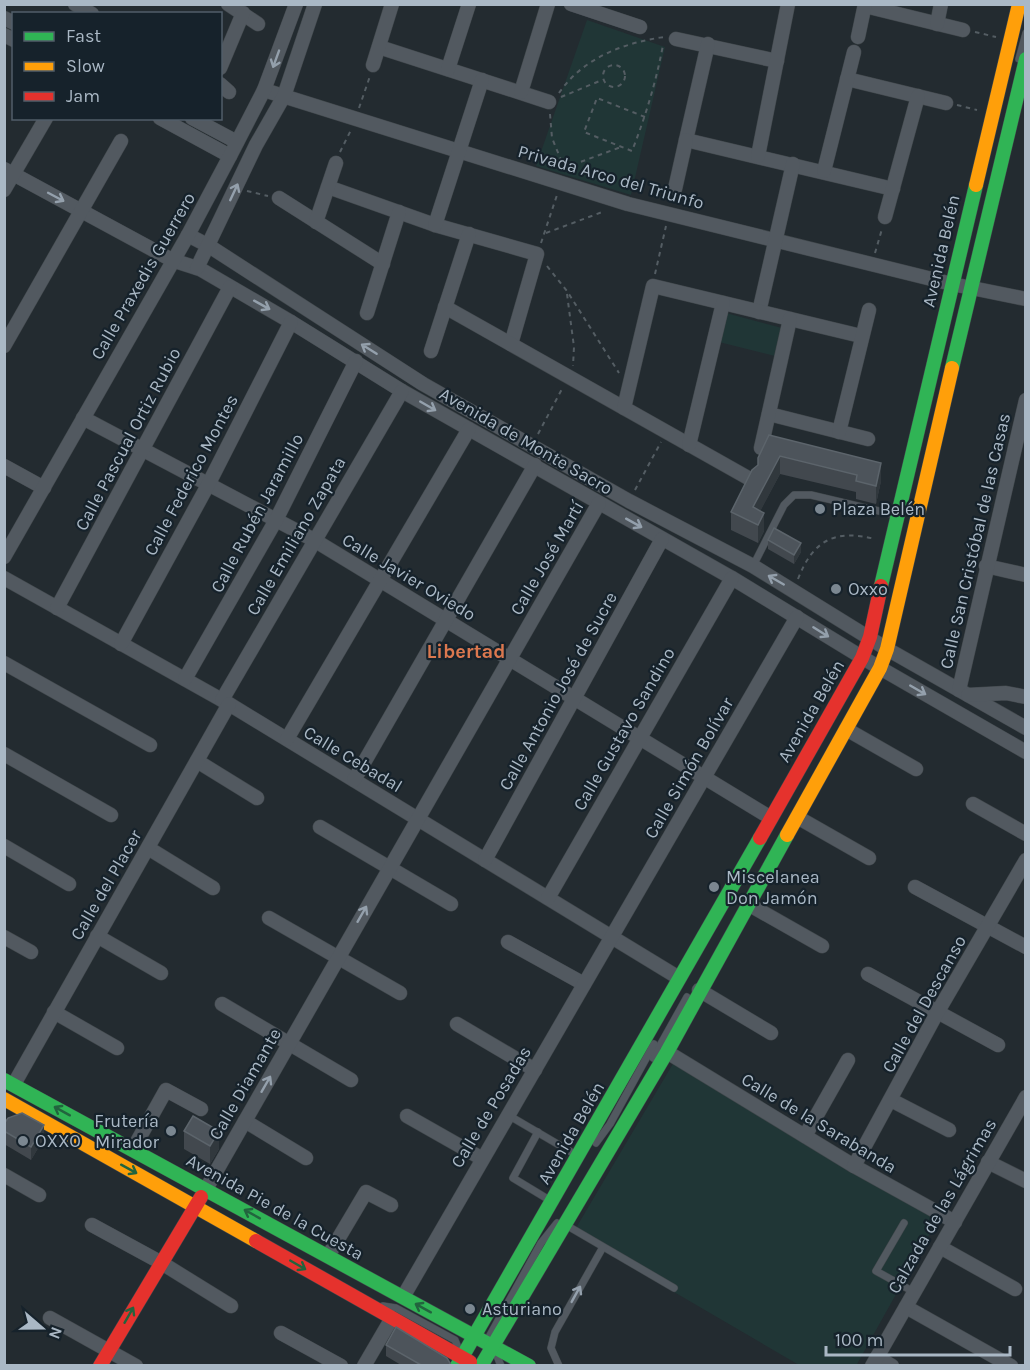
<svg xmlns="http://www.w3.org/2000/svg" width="1030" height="1370" font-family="Karla,sans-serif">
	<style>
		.green { fill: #203636 }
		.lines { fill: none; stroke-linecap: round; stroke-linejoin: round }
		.lane-casing { stroke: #40474b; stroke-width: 8 }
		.street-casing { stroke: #40474b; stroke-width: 15 }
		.fast-casing { stroke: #40474b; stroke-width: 15 }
		.slow-casing { stroke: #40474b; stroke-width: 15 }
		.jam-casing { stroke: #40474b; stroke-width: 15 }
		.path { stroke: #545d63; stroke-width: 2; stroke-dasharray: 4.5 4.5; stroke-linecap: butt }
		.lane { stroke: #525960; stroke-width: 7 }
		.street { stroke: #525960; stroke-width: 14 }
		.fast { stroke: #30b455; stroke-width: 14 }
		.slow { stroke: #ff9f0a; stroke-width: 14 }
		.jam { stroke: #e5322d; stroke-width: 14 }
		.wall { fill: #42484e }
		.shaded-wall { fill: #31383d }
		.building { fill: #4d545b; stroke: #5c646b; stroke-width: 1.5 }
		.oneway { stroke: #94a0ac }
		.oneway2 { stroke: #22643e }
		.poi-dot { fill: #7b8791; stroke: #16222b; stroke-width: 2 }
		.labels { text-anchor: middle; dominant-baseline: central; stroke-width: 4.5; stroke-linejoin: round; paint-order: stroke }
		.street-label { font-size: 18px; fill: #aab8c5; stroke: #16222b }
		.poi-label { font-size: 18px; fill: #aab8c5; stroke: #16222b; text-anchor: start }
		.neighbourhood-label { font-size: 20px; font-weight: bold; fill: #db784f; stroke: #16222b }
	</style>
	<rect width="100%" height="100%" fill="#232b30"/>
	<g class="green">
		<polygon points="587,20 665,47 631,195 536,166"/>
		<polygon points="726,313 782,328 775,356 719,342"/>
		<polygon points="674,1062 939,1217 856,1366 799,1365 573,1233"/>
	</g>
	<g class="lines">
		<g class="lane-casing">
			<g id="lane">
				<polyline points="1019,59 1026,33"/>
				<polyline points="753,566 784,505 794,495 811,495 896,515"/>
				<polyline points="653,1058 687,997"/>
				<polyline points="508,1115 578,1156"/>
				<polyline points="538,1132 513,1178 551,1201"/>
				<polyline points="596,1143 610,1124 654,1044"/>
				<polyline points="904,1223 876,1271 914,1292"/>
				<polyline points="566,1225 674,1288"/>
				<polyline points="383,1306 396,1308 455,1340 459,1350"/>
				<polyline points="489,1337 541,1243 557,1223"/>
				<polyline points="495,1351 501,1366"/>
				<polyline points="559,1366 551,1348 555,1332 603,1247"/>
			</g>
		</g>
		<g class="street-casing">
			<g id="street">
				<polyline points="75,4 92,14"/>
				<polyline points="228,4 258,24"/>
				<polyline points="571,4 640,27"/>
				<polyline points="865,6 963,30"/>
				<polyline points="4,18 14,23"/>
				<polyline points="937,24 941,4"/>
				<polyline points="4,35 14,40"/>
				<polyline points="858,37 865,4"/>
				<polyline points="676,39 777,61"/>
				<polyline points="708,44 686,140 893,189"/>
				<polyline points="379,47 549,102"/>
				<polyline points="373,65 392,4"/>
				<polyline points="220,68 243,13"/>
				<polyline points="448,69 469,4"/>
				<polyline points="847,79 946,103"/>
				<polyline points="220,84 229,92"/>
				<polyline points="264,90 628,204 952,284 1026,299"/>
				<polyline points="521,92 548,4"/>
				<polyline points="160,118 230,156"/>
				<polyline points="192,118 237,142"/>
				<polyline points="758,156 788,4"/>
				<polyline points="4,169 172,260 200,269 291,322 402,391 732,578 873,664 1026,752"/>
				<polyline points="824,171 854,52"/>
				<polyline points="328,187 435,225 537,254 511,344"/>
				<polyline points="675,189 686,140"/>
				<polyline points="4,190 46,118"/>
				<polyline points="279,198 383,264"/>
				<polyline points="885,217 918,96"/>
				<polyline points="316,222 336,163"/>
				<polyline points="435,225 482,80"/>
				<polyline points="188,235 209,246 423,384 629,501 753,566 887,649 1026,728"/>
				<polyline points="197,268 256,145 284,96 315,4"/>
				<polyline points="445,307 750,479"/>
				<polyline points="759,312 793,164"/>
				<polyline points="367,313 399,212"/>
				<polyline points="4,346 121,141"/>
				<polyline points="431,351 469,234"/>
				<polyline points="624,408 653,286 861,336"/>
				<polyline points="769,414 868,439"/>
				<polyline points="83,418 314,540 771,818"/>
				<polyline points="839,432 869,310"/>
				<polyline points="689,445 723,303"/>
				<polyline points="761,448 790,319"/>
				<polyline points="4,466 44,488"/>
				<polyline points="4,557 188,235 230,156 264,90 296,4"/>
				<polyline points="986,566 1026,575"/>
				<polyline points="4,578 229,704 679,978"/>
				<polyline points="57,608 230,287"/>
				<polyline points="121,644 208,485 291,322"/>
				<polyline points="4,663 150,745"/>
				<polyline points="185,679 276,520 356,361"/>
				<polyline points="959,690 1026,400"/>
				<polyline points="968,695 1006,693 1026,697"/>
				<polyline points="222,700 402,391"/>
				<polyline points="846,729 916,769"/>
				<polyline points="287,739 469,429"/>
				<polyline points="4,754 111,815"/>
				<polyline points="197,761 257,798"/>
				<polyline points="354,780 535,465"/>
				<polyline points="973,804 1026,834"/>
				<polyline points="797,817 869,858"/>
				<polyline points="320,827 451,904"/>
				<polyline points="4,846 69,884"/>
				<polyline points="148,848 213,888"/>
				<polyline points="485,860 662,539"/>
				<polyline points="915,887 1026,947"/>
				<polyline points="548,898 732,578"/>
				<polyline points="748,904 822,946"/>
				<polyline points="269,918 400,993"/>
				<polyline points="97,936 161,973"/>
				<polyline points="4,937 31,952"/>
				<polyline points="508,942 584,984"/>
				<polyline points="868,974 998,1045"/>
				<polyline points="699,990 771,1033"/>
				<polyline points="222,1004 351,1080"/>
				<polyline points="54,1012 117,1048"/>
				<polyline points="457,1024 535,1070"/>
				<polyline points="667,1052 854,1166 955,1222"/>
				<polyline points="14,1084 229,704"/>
				<polyline points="891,1100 949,1130"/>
				<polyline points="407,1116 481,1158"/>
				<polyline points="245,1121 306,1158"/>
				<polyline points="805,1136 848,1060"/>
				<polyline points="133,1149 166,1090 201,1109"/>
				<polyline points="988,1162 1026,1181"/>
				<polyline points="854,1166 937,1013 1026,860"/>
				<polyline points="4,1175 39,1195"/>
				<polyline points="206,1189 599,503"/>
				<polyline points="92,1225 160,1262 231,1306"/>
				<polyline points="940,1247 1015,1289"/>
				<polyline points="328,1256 366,1192 391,1205"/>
				<polyline points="403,1297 797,617"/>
				<polyline points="906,1307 1011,1366"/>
				<polyline points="50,1318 136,1366"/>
				<polyline points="281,1333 341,1366"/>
				<polyline points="877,1357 892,1366"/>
				<polyline points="364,1366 392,1318"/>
				<polyline points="872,1366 1026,1097"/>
			</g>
		</g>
		<g class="fast-casing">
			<g id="fast">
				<polyline points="952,368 1026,59"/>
				<polyline points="881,586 976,185"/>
				<polyline points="4,1080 529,1366"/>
				<polyline points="457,1366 760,838"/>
				<polyline points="481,1366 667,1052 787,835"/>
			</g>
		</g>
		<g class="slow-casing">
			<g id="slow">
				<polyline points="976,185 1019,4"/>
				<polyline points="787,835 880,668 887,649 952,368"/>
				<polyline points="4,1099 256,1241"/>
			</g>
		</g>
		<g class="jam-casing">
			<g id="jam">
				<polyline points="760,838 862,658 870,637 881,586"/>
				<polyline points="256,1241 470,1362"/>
				<polyline points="100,1366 201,1197"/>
			</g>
		</g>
		<g class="path">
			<polyline points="975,32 996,37"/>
			<circle cx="614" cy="76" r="11"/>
			<path d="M559,93c24,-35 64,-50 105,-56"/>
			<polyline points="561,97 602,80"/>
			<polyline points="957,105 977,110"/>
			<polyline points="359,108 370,76"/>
			<polyline points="550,114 552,138 566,172"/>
			<path d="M645,117l-48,-19 -13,34 48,19c14,-36 24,-69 31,-106"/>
			<polyline points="340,152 351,130"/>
			<polyline points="564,168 621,147"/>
			<polyline points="247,191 268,196"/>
			<polyline points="546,233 605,211"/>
			<polyline points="541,243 557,195"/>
			<polyline points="875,253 882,229"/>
			<polyline points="547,266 567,291 619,373"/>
			<polyline points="655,274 666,226"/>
			<polyline points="567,294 574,347 573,366"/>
			<polyline points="538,434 562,389"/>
			<polyline points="635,490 661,442"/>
			<path d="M798,579c15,-39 37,-50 77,-40"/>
		</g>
		<use href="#lane" class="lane"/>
		<use href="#street" class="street"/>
		<use href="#fast" class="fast"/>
		<use href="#slow" class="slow"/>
		<use href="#jam" class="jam"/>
	</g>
	<g class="wall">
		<polygon points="769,435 881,481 876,504 856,499 856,492 780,474 760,511 764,531 758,543 731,530 731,512 758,465"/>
		<polygon points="768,540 801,552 794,564 768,549"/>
		<polygon points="4,1131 44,1138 31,1160 4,1144"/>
		<polygon points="184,1131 219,1149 210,1164 184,1149"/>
		<polygon points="386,1345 450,1365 401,1365 386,1356"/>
	</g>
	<g class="shaded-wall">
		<polygon points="780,456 780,474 754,523 753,507"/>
		<polygon points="881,463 881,481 876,504 876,486"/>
		<polygon points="764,513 764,531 758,543 758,525"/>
		<polygon points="801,543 801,552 794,564 794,555"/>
		<polygon points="44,1125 44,1138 31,1160 31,1147"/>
		<polygon points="219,1131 219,1149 210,1164 210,1146"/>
	</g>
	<g class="building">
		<polygon points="769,435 881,463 876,486 856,481 857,475 780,456 753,507 764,513 758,525 731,512 752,470 758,465 758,458"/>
		<polygon points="774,528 801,543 794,555 768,540"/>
		<polygon points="22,1113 44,1125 31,1147 4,1131 4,1124 8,1118"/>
		<polygon points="193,1116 219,1131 210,1146 184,1131"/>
		<polygon points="396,1327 447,1358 450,1363 449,1365 421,1365 386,1345"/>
	</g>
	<defs><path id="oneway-shaft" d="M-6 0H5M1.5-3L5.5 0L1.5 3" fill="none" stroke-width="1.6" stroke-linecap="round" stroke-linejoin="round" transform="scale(1.5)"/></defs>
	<g class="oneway">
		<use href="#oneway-shaft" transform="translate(276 59) rotate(110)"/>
		<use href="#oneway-shaft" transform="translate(234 192) rotate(-65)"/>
		<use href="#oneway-shaft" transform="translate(56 197) rotate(28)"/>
		<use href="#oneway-shaft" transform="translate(262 305) rotate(29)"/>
		<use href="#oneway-shaft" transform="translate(369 349) rotate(-148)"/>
		<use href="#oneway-shaft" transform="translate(428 406) rotate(30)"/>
		<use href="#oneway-shaft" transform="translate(634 523) rotate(29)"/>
		<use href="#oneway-shaft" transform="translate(776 580) rotate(-150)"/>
		<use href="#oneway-shaft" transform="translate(821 632) rotate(32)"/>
		<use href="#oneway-shaft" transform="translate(918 690) rotate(30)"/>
		<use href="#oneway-shaft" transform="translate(362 914) rotate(-60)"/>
		<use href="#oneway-shaft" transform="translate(266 1084) rotate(-60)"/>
		<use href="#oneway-shaft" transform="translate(576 1294) rotate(-61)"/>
	</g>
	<g class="oneway2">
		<use href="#oneway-shaft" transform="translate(62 1111) rotate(-151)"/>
		<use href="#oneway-shaft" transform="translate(129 1169) rotate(29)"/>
		<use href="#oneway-shaft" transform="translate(252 1214) rotate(-151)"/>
		<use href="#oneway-shaft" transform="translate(298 1265) rotate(30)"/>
		<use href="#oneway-shaft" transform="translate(423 1308) rotate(-151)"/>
		<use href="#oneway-shaft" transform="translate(129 1315) rotate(-60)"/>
	</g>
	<g class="poi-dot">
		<circle cx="820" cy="509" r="6"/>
		<circle cx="836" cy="589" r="6"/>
		<circle cx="714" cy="887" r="6"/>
		<circle cx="171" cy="1131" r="6"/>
		<circle cx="23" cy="1141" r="6"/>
		<circle cx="470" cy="1309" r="6"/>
	</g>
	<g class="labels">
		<g class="street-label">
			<text transform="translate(611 177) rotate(16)">Privada Arco del Triunfo</text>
			<text transform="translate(941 251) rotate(-77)">Avenida Belén</text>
			<text transform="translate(143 276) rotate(-60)">Calle Praxedis Guerrero</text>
			<text transform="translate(128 439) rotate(-62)">Calle Pascual Ortiz Rubio</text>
			<text transform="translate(526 441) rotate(30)">Avenida de Monte Sacro</text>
			<text transform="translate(191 475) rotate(-62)">Calle Federico Montes</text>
			<text transform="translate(257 513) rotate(-62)">Calle Rubén Jaramillo</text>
			<text transform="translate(296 536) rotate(-60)">Calle Emiliano Zapata</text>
			<text transform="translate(975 541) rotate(-77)">Calle San Cristóbal de las Casas</text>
			<text transform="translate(547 558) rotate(-60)">Calle José Martí</text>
			<text transform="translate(409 577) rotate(31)">Calle Javier Oviedo</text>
			<text transform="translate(558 691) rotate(-61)">Calle Antonio José de Sucre</text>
			<text transform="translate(811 711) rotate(-60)">Avenida Belén</text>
			<text transform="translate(624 729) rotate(-60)">Calle Gustavo Sandino</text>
			<text transform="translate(353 759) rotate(31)">Calle Cebadal</text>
			<text transform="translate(689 768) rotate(-60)">Calle Simón Bolívar</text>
			<text transform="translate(106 885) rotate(-60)">Calle del Placer</text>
			<text transform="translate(924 1004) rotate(-61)">Calle del Descanso</text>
			<text transform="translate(245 1084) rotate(-60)">Calle Diamante</text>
			<text transform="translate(491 1107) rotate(-59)">Calle de Posadas</text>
			<text transform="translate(819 1123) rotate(31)">Calle de la Sarabanda</text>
			<text transform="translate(571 1133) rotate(-60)">Avenida Belén</text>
			<text transform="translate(942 1206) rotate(-60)">Calzada de las Lágrimas</text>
			<text transform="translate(275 1207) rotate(29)">Avenida Pie de la Cuesta</text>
		</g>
		<g class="poi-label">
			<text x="832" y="509">Plaza Belén</text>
			<text x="848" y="589">Oxxo</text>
			<text x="726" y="877">Miscelanea<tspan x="726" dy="21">Don Jamón</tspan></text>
			<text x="159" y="1121" text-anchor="end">Frutería<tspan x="159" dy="21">Mirador</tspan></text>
			<text x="35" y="1141">OXXO</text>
			<text x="482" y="1309">Asturiano</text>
		</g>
		<g class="neighbourhood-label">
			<text x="466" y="651">Libertad</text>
		</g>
	</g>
	<rect width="1030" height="1370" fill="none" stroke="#aab8c5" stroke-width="12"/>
	<rect x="12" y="12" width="210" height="108" fill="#16222b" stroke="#515e69" stroke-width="1.5"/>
	<rect x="24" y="32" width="30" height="9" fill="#30b455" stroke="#515e69" stroke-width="1.5"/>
	<text x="66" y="42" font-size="18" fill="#aab8c5">Fast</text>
	<rect x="24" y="62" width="30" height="9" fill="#ff9f0a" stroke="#515e69" stroke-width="1.5"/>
	<text x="66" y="72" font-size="18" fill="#aab8c5">Slow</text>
	<rect x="24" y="92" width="30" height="9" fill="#e5322d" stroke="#515e69" stroke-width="1.5"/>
	<text x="66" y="102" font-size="18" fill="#aab8c5">Jam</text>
	<g transform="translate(42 1328) rotate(110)" stroke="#16222b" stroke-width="4.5" paint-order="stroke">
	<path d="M0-4.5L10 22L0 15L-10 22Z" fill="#aab8c5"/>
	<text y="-9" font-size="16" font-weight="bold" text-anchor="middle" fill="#aab8c5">N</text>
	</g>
	<path d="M826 1346v9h184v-9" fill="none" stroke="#aab8c5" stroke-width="3"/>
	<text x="835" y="1346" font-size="18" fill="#aab8c5" stroke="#16222b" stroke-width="4.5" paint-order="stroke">100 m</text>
</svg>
